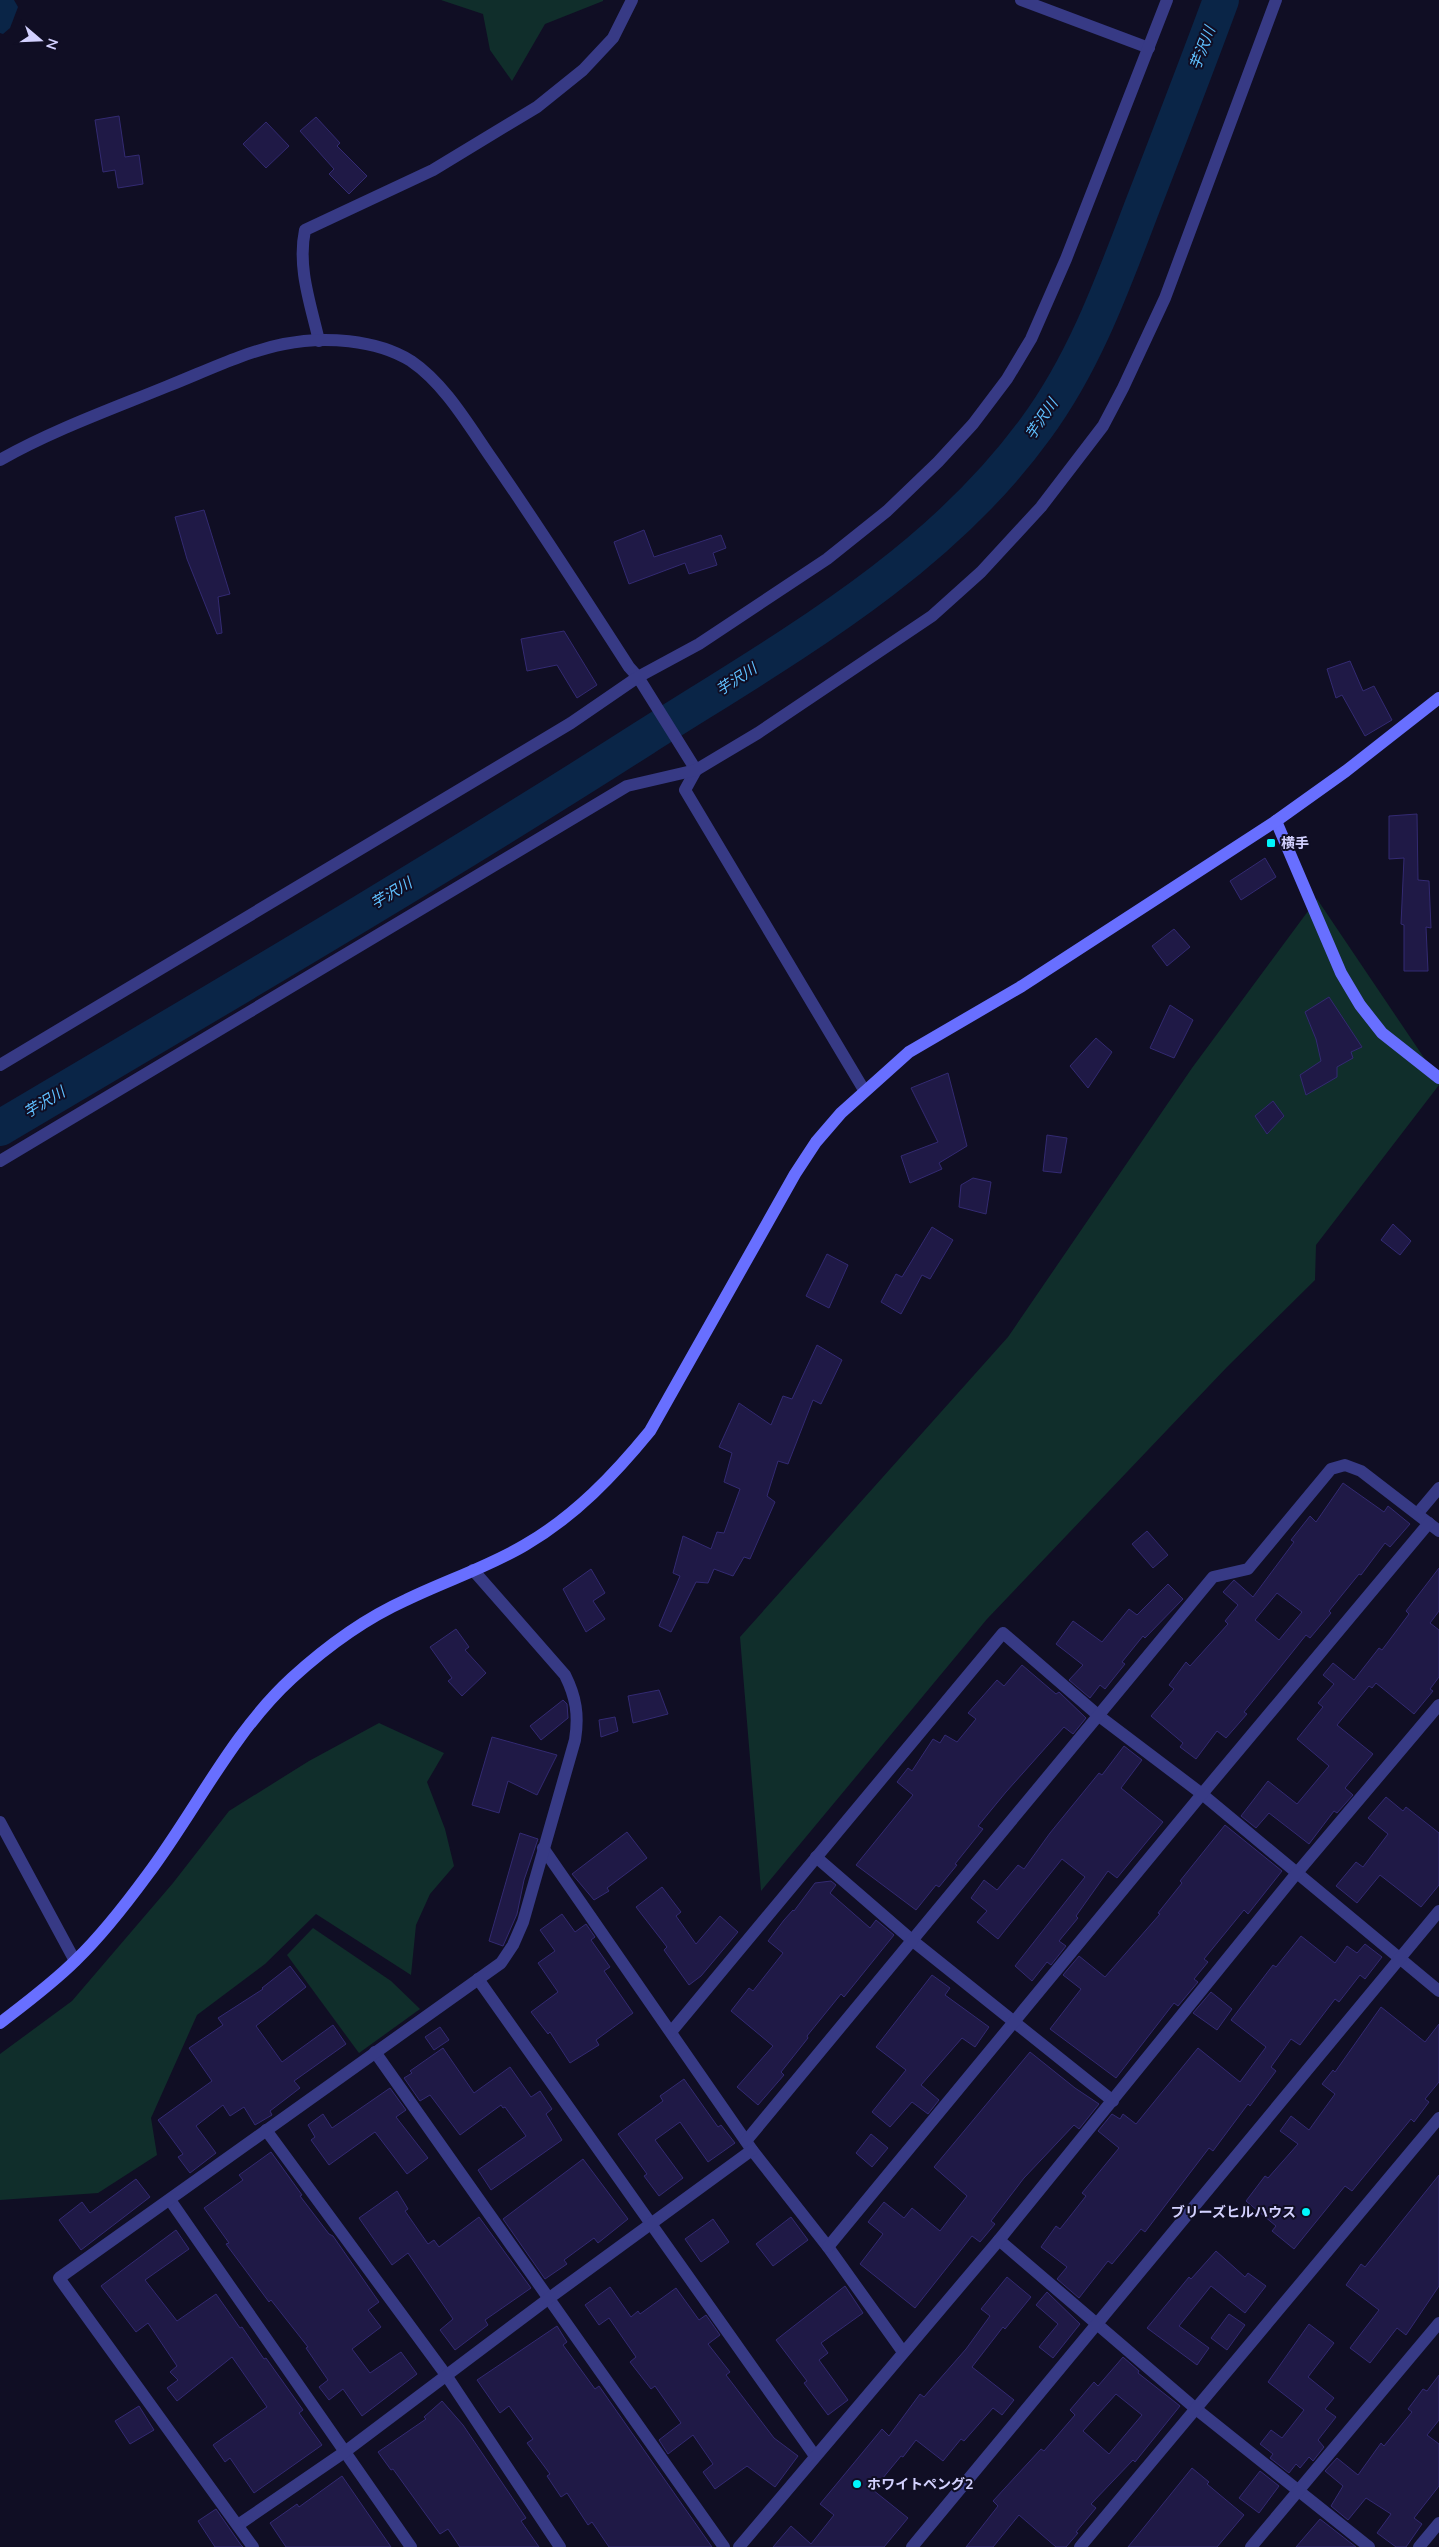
<svg xmlns="http://www.w3.org/2000/svg" width="1439" height="2547" font-family="Mulish,'Noto Sans JP',sans-serif">
	<style>
		.green { fill: #102e2b }
		.water { fill: #0a2547 }
		.lines { fill: none; stroke-linecap: round; stroke-linejoin: round }
		.river { stroke: #0a2547; stroke-width: 36 }
		.building { fill: #1f1946; stroke: #332a72; fill-rule: evenodd }
		.street { stroke: #373a85; stroke-width: 12 }
		.secondary { stroke: #686fff; stroke-width: 12 }
		.poi-dot { fill: #00f5fc; stroke: #100e24; stroke-width: 2 }
		.labels { text-anchor: middle; dominant-baseline: central; stroke-width: 4; stroke-linejoin: round; paint-order: stroke }
		.poi-label { font-size: 14px; font-weight: bold; fill: #d3d1ff; stroke: #100e24; text-anchor: start }
		.water-label { font-size: 15px; font-style: italic; fill: #5fc0ff; stroke: #100e24 }
	</style>
	<rect width="100%" height="100%" fill="#100e24"/>
	<g class="green">
		<polygon points="441,0 603,0 603,1 545,24 512,81 490,50 483,14"/>
		<polygon points="1317,899 1439,1080 1439,1085 1316,1245 1315,1280 1227,1367 987,1619 761,1891 740,1637 1008,1337 1192,1068"/>
		<polygon points="379,1723 444,1753 427,1782 445,1829 454,1866 430,1894 416,1925 411,1975 316,1914 265,1964 197,2015 151,2118 157,2155 98,2193 0,2200 0,2054 72,2001 173,1883 229,1811 309,1761"/>
		<polygon points="313,1928 391,1981 420,2009 359,2053 287,1955"/>
	</g>
	<polygon class="water" points="0,0 14,0 18,7 10,28 3,34 0,33"/>
	<g class="lines">
		<path class="river" d="M0,1128c216,-128 433,-255 644,-390 140,-89 293,-173 392,-310 50,-68 78,-148 108,-226 26,-67 52,-134 77,-202"/>
	</g>
	<g class="building">
		<polygon points="119,116 125,157 139,155 143,184 118,188 115,170 103,172 95,120"/>
		<polygon points="316,117 340,143 337,146 367,176 349,194 329,174 334,169 300,131"/>
		<polygon points="266,122 289,146 266,168 243,144"/>
		<polygon points="204,510 230,594 218,597 222,633 217,634 187,559 175,517"/>
		<polygon points="644,530 654,557 721,535 726,548 713,553 717,565 689,574 685,563 629,584 614,542"/>
		<polygon points="564,631 597,685 577,698 557,665 527,671 521,639"/>
		<polygon points="1350,661 1363,691 1374,686 1392,720 1365,736 1342,695 1336,698 1327,669"/>
		<polygon points="1417,814 1418,880 1429,881 1431,928 1426,927 1428,971 1404,971 1404,925 1401,924 1404,858 1389,859 1389,816"/>
		<polygon points="1265,858 1276,877 1241,900 1230,881"/>
		<polygon points="1174,929 1190,947 1167,966 1152,946"/>
		<polygon points="1329,997 1362,1047 1351,1052 1353,1058 1337,1067 1337,1077 1306,1095 1300,1075 1321,1061 1316,1039 1305,1012"/>
		<polygon points="1170,1005 1193,1020 1174,1058 1150,1048"/>
		<polygon points="1096,1038 1112,1052 1088,1088 1070,1066"/>
		<polygon points="948,1073 967,1146 939,1163 942,1169 910,1183 901,1156 938,1142 911,1088"/>
		<polygon points="1273,1101 1284,1116 1267,1134 1255,1116"/>
		<polygon points="1047,1135 1067,1138 1061,1173 1043,1171"/>
		<polygon points="973,1178 991,1182 986,1214 959,1207 961,1185"/>
		<polygon points="1393,1224 1411,1241 1400,1255 1381,1240"/>
		<polygon points="932,1227 953,1240 930,1279 922,1275 901,1314 881,1302 896,1274 902,1277"/>
		<polygon points="827,1254 848,1265 829,1308 806,1296"/>
		<polygon points="817,1345 842,1360 821,1404 813,1400 788,1464 778,1461 767,1496 775,1502 750,1559 744,1557 733,1576 714,1569 708,1583 696,1582 671,1632 659,1626 680,1576 673,1573 683,1536 711,1549 717,1532 724,1533 740,1489 724,1482 732,1453 719,1447 739,1403 771,1425 783,1396 792,1399"/>
		<path d="M1343,1483l41,29 4,-6 22,18 -20,23 -5,-4 -24,32 -2,-1 -30,37 2,2 -21,25 -4,-3 -32,40 -30,37 3,2 -21,24 -9,-7 -21,28 -16,-12 3,-4 -32,-27 23,-27 -5,-4 17,-23 4,4 38,-42 -3,-3 13,-16 -15,-13 11,-12 19,17 41,-55 -3,-2 19,-24 6,6zM1277,1593l25,19 -23,28 -24,-20z"/>
		<polygon points="1147,1531 1168,1555 1153,1568 1132,1544"/>
		<polygon points="1439,1568 1439,1611 1430,1623 1439,1630 1439,1677 1430,1689 1433,1691 1414,1714 1376,1683 1372,1688 1369,1686 1337,1725 1373,1754 1345,1788 1353,1795 1337,1813 1334,1811 1309,1844 1269,1813 1256,1828 1241,1816 1268,1781 1297,1804 1329,1766 1297,1739 1323,1707 1318,1703 1334,1684 1323,1675 1333,1663 1354,1680 1379,1648 1382,1650 1409,1614 1406,1611"/>
		<polygon points="591,1569 605,1593 593,1601 605,1619 586,1632 563,1589"/>
		<polygon points="1168,1584 1183,1599 1145,1638 1143,1636 1122,1662 1125,1664 1105,1689 1100,1685 1090,1698 1069,1680 1083,1665 1056,1644 1073,1621 1102,1642 1129,1609 1137,1615"/>
		<polygon points="456,1629 469,1647 465,1650 486,1673 462,1696 448,1681 452,1678 430,1647"/>
		<polygon points="1022,1665 1056,1694 1059,1692 1086,1718 1073,1734 1064,1727 1006,1792 978,1826 983,1829 955,1864 957,1865 939,1887 936,1885 916,1910 856,1865 913,1795 897,1782 908,1768 912,1771 933,1739 940,1743 945,1735 957,1742 976,1719 968,1713 997,1680 1004,1686"/>
		<polygon points="659,1690 668,1714 633,1723 628,1696"/>
		<polygon points="563,1700 567,1704 568,1718 541,1740 530,1726"/>
		<polygon points="615,1717 618,1731 601,1737 599,1720"/>
		<polygon points="492,1737 557,1755 537,1795 508,1781 499,1813 472,1805"/>
		<polygon points="1124,1746 1142,1760 1121,1788 1163,1822 1117,1878 1108,1871 1076,1916 1078,1918 1059,1941 1066,1946 1051,1965 1047,1962 1032,1981 1015,1966 1085,1877 1062,1859 998,1939 977,1922 987,1911 971,1898 984,1880 997,1890 1018,1865 1024,1869 1050,1833 1099,1773 1102,1775"/>
		<polygon points="1386,1797 1403,1811 1406,1807 1439,1833 1439,1885 1421,1907 1380,1875 1357,1903 1336,1886 1356,1862 1363,1867 1388,1834 1368,1818"/>
		<polygon points="1225,1825 1282,1871 1248,1914 1244,1910 1204,1959 1208,1962 1194,1979 1198,1982 1178,2006 1174,2003 1116,2078 1050,2029 1081,1989 1063,1975 1079,1956 1105,1977 1160,1914 1158,1913 1182,1883 1180,1881"/>
		<polygon points="627,1832 647,1858 607,1888 609,1891 594,1900 572,1874"/>
		<polygon points="520,1833 538,1839 524,1880 517,1914 503,1946 489,1941"/>
		<polygon points="831,1881 836,1885 830,1893 870,1928 876,1920 894,1935 844,1997 841,1994 807,2036 808,2038 781,2072 784,2075 758,2105 737,2087 773,2046 731,2011 749,1988 753,1991 783,1953 768,1941 784,1920 793,1910 794,1911 815,1883"/>
		<polygon points="662,1887 681,1912 676,1916 696,1944 720,1916 738,1932 701,1976 689,1985 664,1950 667,1947 636,1907"/>
		<polygon points="562,1914 575,1932 586,1924 595,1937 591,1940 610,1967 604,1971 633,2013 596,2040 599,2045 570,2063 550,2032 548,2034 531,2012 558,1992 538,1963 555,1951 540,1930"/>
		<polygon points="1301,1936 1335,1963 1347,1946 1357,1953 1365,1944 1382,1957 1365,1979 1360,1975 1339,2002 1335,1999 1300,2045 1291,2039 1271,2067 1276,2071 1250,2106 1248,2104 1213,2151 1209,2148 1145,2232 1141,2229 1112,2264 1108,2261 1079,2298 1057,2279 1067,2267 1041,2247 1056,2226 1060,2229 1086,2196 1082,2193 1119,2148 1098,2131 1112,2114 1120,2119 1123,2114 1136,2124 1198,2048 1240,2082 1266,2047 1231,2020 1273,1965 1276,1967"/>
		<polygon points="290,1966 306,1987 256,2026 282,2062 333,2025 346,2044 294,2081 300,2088 270,2111 272,2115 255,2125 244,2107 230,2116 223,2105 196,2126 216,2153 190,2173 178,2157 183,2154 158,2120 212,2081 189,2048 223,2025 218,2018 263,1989 262,1988"/>
		<polygon points="932,1975 950,1988 945,1995 989,2027 975,2047 962,2038 921,2085 939,2100 928,2114 912,2102 890,2127 872,2112 906,2070 876,2047"/>
		<polygon points="1211,1992 1232,2009 1217,2030 1193,2013"/>
		<polygon points="1381,2007 1425,2042 1439,2024 1439,2082 1425,2099 1429,2102 1414,2122 1411,2119 1352,2191 1345,2186 1294,2249 1272,2231 1276,2226 1246,2201 1265,2176 1268,2178 1298,2144 1280,2131 1291,2116 1309,2130 1335,2094 1322,2084 1333,2070 1335,2072"/>
		<polygon points="440,2027 449,2040 434,2050 425,2037"/>
		<polygon points="443,2048 474,2093 510,2067 531,2097 540,2091 552,2109 546,2114 562,2140 491,2190 478,2170 526,2136 505,2107 503,2108 501,2105 460,2135 430,2095 420,2101 404,2078 412,2073 410,2071"/>
		<polygon points="1030,2052 1075,2088 1099,2104 1079,2129 1074,2125 1024,2178 991,2221 995,2224 980,2242 972,2236 915,2308 860,2264 883,2234 868,2222 884,2202 904,2218 912,2208 940,2231 967,2196 934,2167"/>
		<polygon points="684,2079 718,2127 721,2125 735,2143 708,2162 680,2122 655,2140 683,2178 659,2196 644,2176 647,2174 618,2134 663,2101 660,2096"/>
		<polygon points="390,2088 406,2110 396,2117 428,2158 407,2174 375,2132 329,2165 311,2140 315,2137 308,2125 323,2114 332,2128"/>
		<polygon points="871,2134 888,2148 872,2167 856,2153"/>
		<polygon points="271,2152 302,2195 300,2196 329,2234 333,2236 379,2302 368,2310 381,2327 352,2349 370,2373 401,2352 417,2374 362,2416 343,2389 329,2400 319,2387 328,2380 306,2348 308,2347 271,2300 269,2302 226,2244 229,2243 204,2208 243,2180 239,2175"/>
		<polygon points="583,2159 628,2219 598,2243 594,2238 564,2260 567,2264 545,2279 503,2219"/>
		<polygon points="1439,2175 1439,2286 1406,2335 1397,2328 1370,2363 1350,2348 1379,2310 1346,2285 1361,2264 1365,2267"/>
		<polygon points="136,2179 150,2197 81,2250 59,2220 82,2202 90,2213"/>
		<polygon points="397,2191 408,2209 405,2211 428,2244 434,2240 439,2247 479,2217 531,2288 485,2320 488,2325 455,2350 440,2330 453,2319 408,2253 392,2265 359,2218"/>
		<polygon points="791,2217 808,2240 773,2266 756,2244"/>
		<polygon points="713,2219 729,2242 701,2262 685,2239"/>
		<polygon points="176,2230 189,2249 145,2280 177,2321 216,2294 240,2328 242,2327 264,2359 266,2358 303,2410 299,2413 322,2445 254,2493 230,2458 225,2462 213,2445 267,2407 232,2357 177,2401 167,2388 178,2380 170,2372 177,2366 148,2323 136,2332 101,2286"/>
		<polygon points="1216,2251 1245,2277 1248,2273 1266,2286 1245,2313 1211,2286 1179,2326 1209,2348 1197,2365 1147,2328 1189,2277 1191,2279"/>
		<polygon points="1007,2277 1031,2297 1005,2329 1003,2327 972,2367 1014,2400 1002,2415 993,2408 964,2441 961,2439 943,2461 916,2440 903,2457 901,2456 873,2490 908,2518 884,2547 773,2547 791,2526 811,2544 834,2515 820,2504 882,2429 889,2436 920,2394 924,2397 966,2349 990,2316 981,2309"/>
		<polygon points="845,2286 863,2313 821,2343 828,2353 819,2360 848,2400 828,2415 804,2383 807,2381 776,2340"/>
		<polygon points="610,2287 631,2317 638,2311 640,2314 676,2288 699,2320 706,2315 720,2335 708,2344 730,2372 726,2375 774,2438 798,2456 775,2487 747,2466 715,2489 703,2472 713,2464 693,2435 668,2454 659,2440 681,2423 655,2386 651,2389 630,2362 636,2357 609,2318 599,2325 585,2305"/>
		<polygon points="1047,2292 1080,2324 1053,2358 1039,2347 1058,2324 1036,2305"/>
		<polygon points="1229,2314 1245,2325 1227,2350 1211,2338"/>
		<polygon points="1309,2324 1334,2343 1308,2377 1334,2398 1325,2409 1336,2417 1318,2440 1324,2447 1313,2461 1309,2457 1300,2468 1296,2464 1289,2473 1270,2458 1273,2454 1260,2444 1271,2430 1282,2438 1304,2410 1268,2382"/>
		<polygon points="557,2326 567,2342 563,2345 595,2389 599,2386 712,2547 609,2547 592,2522 588,2525 567,2493 561,2497 547,2476 550,2474 527,2443 533,2439 509,2406 500,2413 477,2380"/>
		<path d="M1123,2357l16,14 -1,2 42,33 -45,56 -2,-2 -42,44 5,4 -20,24 2,1 -12,14h-10l-37,-32 -26,32h-27l32,-41 -5,-5 48,-52 3,2 31,-36 -5,-5 24,-28 4,4zM1116,2394l26,21 -33,39 -26,-23z"/>
		<polygon points="1439,2375 1439,2420 1427,2435 1439,2444 1439,2486 1414,2518 1422,2524 1406,2547 1396,2547 1377,2533 1391,2514 1366,2498 1348,2520 1331,2506 1343,2486 1325,2471 1337,2458 1358,2475 1381,2443 1384,2446 1412,2412 1408,2409 1423,2389 1427,2391"/>
		<polygon points="442,2401 463,2425 526,2518 521,2521 539,2547 460,2547 448,2529 440,2534 393,2469 391,2470 378,2452 426,2419 424,2417"/>
		<polygon points="139,2406 154,2430 130,2444 115,2421"/>
		<polygon points="1192,2468 1209,2482 1207,2484 1244,2515 1217,2547 1128,2547"/>
		<polygon points="1260,2471 1279,2486 1259,2513 1239,2498"/>
		<polygon points="342,2476 391,2547 286,2547 270,2523 297,2504 299,2507"/>
		<polygon points="216,2509 241,2545 243,2547 215,2547 198,2521"/>
		<polygon points="1320,2519 1356,2547 1296,2547"/>
	</g>
	<g class="lines">
		<g class="street">
			<polyline points="1021,0 1149,48"/>
			<path d="M319,341c-8,-36 -22,-73 -14,-111l128,-60 104,-63 46,-37 30,-32 19,-38"/>
			<path d="M0,460c53,-30 112,-51 168,-74 38,-15 76,-34 116,-42 39,-8 92,-5 127,17 34,23 58,65 81,98 47,68 92,138 137,208l9,10 58,93"/>
			<polyline points="696,770 685,790 864,1090"/>
			<polyline points="0,1065 571,723 638,677 699,644 827,559 887,511 938,462 973,424 1007,379 1031,339 1066,259 1167,0"/>
			<polyline points="0,1161 627,786 696,770 758,733 932,616 981,572 1041,507 1103,426 1123,388 1165,298 1276,0"/>
			<polyline points="1418,1513 1439,1488"/>
			<polyline points="0,1822 75,1961"/>
			<polyline points="543,1848 752,2150 828,2247 903,2352"/>
			<polyline points="816,1857 913,1941 1113,2101"/>
			<polyline points="478,1979 815,2456"/>
			<polyline points="671,2032 1003,1633 1099,1716 1202,1794 1439,1991"/>
			<polyline points="375,2052 724,2547"/>
			<polyline points="266,2130 446,2375 560,2547"/>
			<polyline points="746,2141 1213,1577 1248,1569 1331,1469 1345,1465 1361,1471 1439,1531"/>
			<polyline points="170,2200 411,2547"/>
			<polyline points="999,2240 1196,2409 1369,2547"/>
			<polyline points="828,2247 1202,1794 1429,1523"/>
			<polyline points="238,2525 346,2451 548,2299 752,2150"/>
			<path d="M253,2547l-194,-269 442,-315 12,-18 10,-23 52,-182c4,-25 1,-43 -10,-65l-92,-105"/>
			<polyline points="739,2547 999,2240 1296,1874 1439,1705"/>
			<polyline points="912,2547 1439,1911"/>
			<polyline points="1080,2547 1439,2118"/>
			<polyline points="1251,2547 1439,2323"/>
			<polyline points="1419,2547 1439,2523"/>
		</g>
		<g class="secondary">
			<polyline points="1276,821 1341,973 1360,1005 1382,1033 1439,1078"/>
			<path d="M0,2023c26,-20 53,-40 76,-63 27,-26 50,-56 72,-86 48,-64 84,-141 144,-196 34,-31 72,-59 114,-78 39,-19 82,-33 119,-55 50,-29 89,-70 125,-114l145,-257 21,-32 25,-29 68,-61 113,-66 254,-165 70,-50 93,-73"/>
		</g>
	</g>
	<g class="poi-dot">
		<rect x="1266" y="838" width="10" height="10" rx="2.5"/>
		<circle cx="1306" cy="2212" r="5"/>
		<circle cx="857" cy="2484" r="5"/>
	</g>
	<g class="labels">
		<g class="poi-label">
			<text x="1281" y="843">横手</text>
			<text x="1296" y="2212" text-anchor="end">ブリーズヒルハウス</text>
			<text x="867" y="2484">ホワイトペング2</text>
		</g>
		<g class="water-label">
			<text transform="translate(1202 48) rotate(-69)">芋沢川</text>
			<text transform="translate(1041 419) rotate(-56)">芋沢川</text>
			<text transform="translate(736 679) rotate(-33)">芋沢川</text>
			<text transform="translate(391 893) rotate(-31)">芋沢川</text>
			<text transform="translate(44 1102) rotate(-31)">芋沢川</text>
		</g>
	</g>
	<g transform="translate(40 40) rotate(109)" stroke="#100e24" stroke-width="4" paint-order="stroke">
	<path d="M0-4L9 19L0 12L-9 19Z" fill="#d3d1ff"/>
	<text y="-8" font-size="14" font-weight="bold" text-anchor="middle" fill="#d3d1ff">N</text>
	</g>
</svg>
